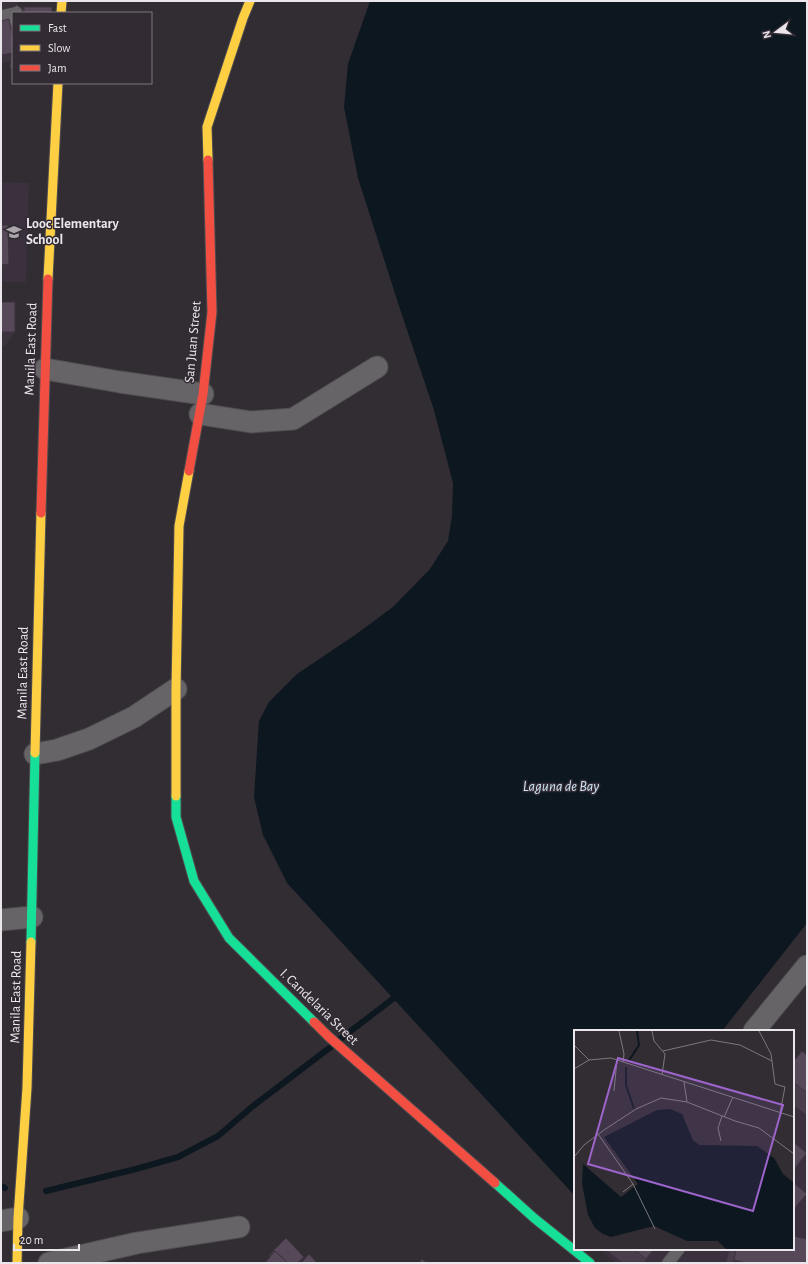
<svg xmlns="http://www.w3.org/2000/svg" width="808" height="1264" font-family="'Alegreya Sans',sans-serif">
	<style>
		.built { fill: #3b303d }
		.water { fill: #0c171f }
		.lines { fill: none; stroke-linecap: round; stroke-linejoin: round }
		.stream { stroke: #0c171f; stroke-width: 6 }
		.lane-casing { stroke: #4f4c50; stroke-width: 13 }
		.street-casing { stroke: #4f4c50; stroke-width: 23 }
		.fast-casing { stroke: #4f4c50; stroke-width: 11 }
		.slow-casing { stroke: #4f4c50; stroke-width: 11 }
		.jam-casing { stroke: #4f4c50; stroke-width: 11 }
		.lane { stroke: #676468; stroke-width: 11 }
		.street { stroke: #676468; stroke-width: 21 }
		.fast { stroke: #16e098; stroke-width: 9 }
		.slow { stroke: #ffcf43; stroke-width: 9 }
		.jam { stroke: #f24e42; stroke-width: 9 }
		.wall { fill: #4a3e4c }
		.shaded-wall { fill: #3c323e }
		.building { fill: #564858; stroke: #3c323e }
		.labels { text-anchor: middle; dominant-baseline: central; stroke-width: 3; stroke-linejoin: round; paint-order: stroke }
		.poi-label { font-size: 14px; font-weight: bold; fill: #ebe6eb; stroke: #322b34; text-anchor: start }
		.street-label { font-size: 14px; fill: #ebe6eb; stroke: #322b34 }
		.water-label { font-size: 15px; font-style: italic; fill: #cce2f2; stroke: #322b34 }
		.inset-river { fill: none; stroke: #0c171f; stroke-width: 2 }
		.inset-road { fill: none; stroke: #7b777c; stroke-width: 1 }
		.view { fill: #9d64cc; fill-opacity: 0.15; stroke: #9d64cc; stroke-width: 2 }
		.inset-edge { fill: none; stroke: #ebe6eb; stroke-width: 2 }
	</style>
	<rect width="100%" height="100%" fill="#312d32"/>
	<g class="built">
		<polygon points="1,182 29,183 26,282 1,282"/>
		<polygon points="793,1058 807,1067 807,1263 616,1263 599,1249 793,1249"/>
	</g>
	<polygon class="water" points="370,1 807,1 807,923 722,1031 575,1031 575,1196 287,883 263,835 254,797 259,721 269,702 297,674 355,635 393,607 430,569 448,541 452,516 453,483 434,410 399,306 358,178 344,107 348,64"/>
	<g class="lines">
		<g class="stream">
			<polyline points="339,1040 394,998"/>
			<polyline points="1,1186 5,1188"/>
			<polyline points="46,1191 136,1169 178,1157 218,1136 253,1106 332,1046"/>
		</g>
		<g class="lane-casing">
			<polyline id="lane" points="668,1263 679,1249"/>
		</g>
		<g class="street-casing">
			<g id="street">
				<polyline points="1,17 13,16"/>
				<polyline points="45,369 120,382 203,394"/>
				<polyline points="200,414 251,422 293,419 377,367"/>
				<polyline points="35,754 57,750 89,739 134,717 176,689"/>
				<polyline points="1,920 32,917"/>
				<polyline points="754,1031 807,966"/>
				<polyline points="1,1221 18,1218"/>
				<polyline points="49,1263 137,1243 239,1227"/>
			</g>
		</g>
		<g class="fast-casing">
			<g id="fast">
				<polyline points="176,796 176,817 194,881 229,938 314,1022"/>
				<polyline points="31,942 35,753"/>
				<polyline points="495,1183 534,1218 590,1263"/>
			</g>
		</g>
		<g class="slow-casing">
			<g id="slow">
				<polyline points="61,13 62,1"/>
				<polyline points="208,160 207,127 243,18 250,1"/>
				<polyline points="48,279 58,83"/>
				<polyline points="35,753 41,513"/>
				<polyline points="176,796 176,689 179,526 189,471"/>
				<polyline points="17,1263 18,1218 27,1088 31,942"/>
			</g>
		</g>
		<g class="jam-casing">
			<g id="jam">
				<polyline points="189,471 203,394 212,312 208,160"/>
				<polyline points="41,513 48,279"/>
				<polyline points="314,1022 328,1036 495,1183"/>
			</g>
		</g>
		<use href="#lane" class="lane"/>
		<use href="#street" class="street"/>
		<use href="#fast" class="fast"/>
		<use href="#slow" class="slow"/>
		<use href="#jam" class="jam"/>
	</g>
	<g class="wall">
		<polygon points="24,7 52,13 20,13"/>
		<polygon points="13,23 13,68 10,68 11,59 8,62 11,25"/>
		<polygon points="807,1055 807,1115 793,1105 793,1062"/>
		<polygon points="793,1142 807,1153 793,1173"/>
		<polygon points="605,1249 655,1249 644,1263 623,1263"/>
		<polygon points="730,1249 793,1249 807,1263 726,1263"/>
		<polygon points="273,1251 304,1257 299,1263 265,1263 270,1257 269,1256"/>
	</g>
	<g class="shaded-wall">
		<polygon points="5,1 19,1 15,7 1,10 1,2"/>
		<polygon points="13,53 13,56 8,62 1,64 1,55"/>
		<polygon points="9,264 1,276 1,265"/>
		<polygon points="1,332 15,332 5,346 1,346"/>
		<polygon points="807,1153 797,1168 793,1173 796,1167"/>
		<polygon points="654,1249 655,1249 644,1263 643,1263"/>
		<polygon points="734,1260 746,1263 731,1263"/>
	</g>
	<g class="building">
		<rect x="24" y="7" width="28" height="6"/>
		<polygon points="9,19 13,40 13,53 1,55 1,21"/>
		<polygon points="1,225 8,225 9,264 1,265"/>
		<rect x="1" y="302" width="14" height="30"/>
		<polygon points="802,1051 807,1055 807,1093 793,1082 793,1062"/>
		<polygon points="793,1142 807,1153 796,1167 793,1165"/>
		<polygon points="793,1182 807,1194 793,1210"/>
		<polygon points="793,1236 807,1239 807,1263 746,1263 734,1260 736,1249 793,1249"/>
		<polygon points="286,1238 304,1257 297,1263 288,1263 275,1251 274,1252 273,1251"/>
		<polygon points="634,1249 654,1249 646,1259"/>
		<polygon points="275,1251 288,1263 265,1263"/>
		<polygon points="309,1254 317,1263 301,1263"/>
		<polygon points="422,1259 427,1263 419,1263"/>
	</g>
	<defs>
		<g id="school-bare" transform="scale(1.2)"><path d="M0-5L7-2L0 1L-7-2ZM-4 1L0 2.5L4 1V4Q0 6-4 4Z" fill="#aaa5aa" stroke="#322b34" stroke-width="2.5" paint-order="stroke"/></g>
	</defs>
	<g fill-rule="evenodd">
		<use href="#school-bare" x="14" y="232"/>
	</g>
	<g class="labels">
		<g class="poi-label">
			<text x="26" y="224">Looc Elementary<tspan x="26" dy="16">School</tspan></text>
		</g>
		<g class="street-label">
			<text transform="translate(193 342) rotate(-85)">San Juan Street</text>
			<text transform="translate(31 349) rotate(-88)">Manila East Road</text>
			<text transform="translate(23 673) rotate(-89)">Manila East Road</text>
			<text transform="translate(16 997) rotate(-89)">Manila East Road</text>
			<text transform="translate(319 1007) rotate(44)">I. Candelaria Street</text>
		</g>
		<g class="water-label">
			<text x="561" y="786">Laguna de Bay</text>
		</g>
	</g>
	<g transform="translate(574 1030)">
		<rect width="220" height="220" fill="#312d32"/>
		<path d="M96,79l12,5 11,26 6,5 58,1 17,12 9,16 11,9v66h-68l-8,-8h-31l-33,-15 -43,11 -8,-3 -8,-6 -7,-13 -6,-32 1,-19 38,33 17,-13 -34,-47 53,-27z" fill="#0c171f"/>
		<path class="inset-river" d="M54,32l11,-17 -2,-14M52,37v18l8,24"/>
		<path class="inset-road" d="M45,1l5,23 -1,8M78,1l2,10 11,13 -3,21M185,1l12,23 4,30 10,3 -5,26M0,15l15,15M89,21l48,-11 29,5 32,16M0,39l15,-9 22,-2 183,59M110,52l3,20M40,61l3,-31M150,87l9,-20M24,104l35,50 22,45M147,111l-3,-13 4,-12M0,127l10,-12 20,-15 32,-21 25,-11 26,4 48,19 24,7 35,26M49,162l10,-8"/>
		<path class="view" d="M44,28l165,47 -30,106 -165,-47z"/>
		<rect width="220" height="220" class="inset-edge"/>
	</g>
	<rect width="808" height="1264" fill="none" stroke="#ebe6eb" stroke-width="4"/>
	<rect x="12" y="12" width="140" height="72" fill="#322b34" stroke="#7c767d"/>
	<rect x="20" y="25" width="20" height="6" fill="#16e098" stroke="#7c767d"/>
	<text x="48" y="32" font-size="12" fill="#ebe6eb">Fast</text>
	<rect x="20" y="45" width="20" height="6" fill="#ffcf43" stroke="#7c767d"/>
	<text x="48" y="52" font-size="12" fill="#ebe6eb">Slow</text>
	<rect x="20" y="65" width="20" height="6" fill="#f24e42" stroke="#7c767d"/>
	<text x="48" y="72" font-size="12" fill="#ebe6eb">Jam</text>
	<g transform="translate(776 32) rotate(254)" stroke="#322b34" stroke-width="3" paint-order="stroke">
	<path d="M0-3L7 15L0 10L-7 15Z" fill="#ebe6eb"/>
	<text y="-6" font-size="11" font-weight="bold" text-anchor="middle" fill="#ebe6eb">N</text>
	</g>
	<path d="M14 1244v6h65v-6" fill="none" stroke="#ebe6eb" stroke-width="2"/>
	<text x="20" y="1244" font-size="12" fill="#ebe6eb" stroke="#322b34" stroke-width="3" paint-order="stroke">20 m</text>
</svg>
